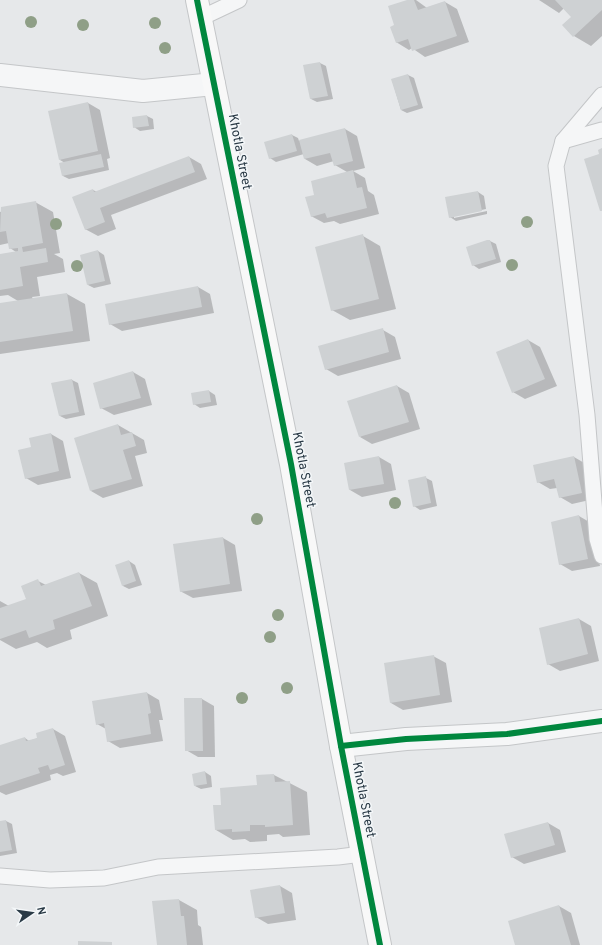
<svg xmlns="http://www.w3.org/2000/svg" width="602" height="945" font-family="Overpass,sans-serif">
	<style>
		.shadow { fill: #0003 }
		.building { fill: #ced1d3 }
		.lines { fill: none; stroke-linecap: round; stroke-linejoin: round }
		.lane-casing { stroke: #c4c6c8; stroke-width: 17 }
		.street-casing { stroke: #c4c6c8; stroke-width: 24 }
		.secondary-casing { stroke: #c4c6c8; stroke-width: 24 }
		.lane { stroke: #f5f6f7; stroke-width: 15 }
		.street { stroke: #f5f6f7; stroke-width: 22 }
		.secondary { stroke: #f8f8f8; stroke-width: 22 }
		.cycleway-casing { stroke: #f4f7f9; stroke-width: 8 }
		.cycleway { stroke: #00873e; stroke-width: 6 }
		.tree { fill: #8f9f87 }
		.labels { text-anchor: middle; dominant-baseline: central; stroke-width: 3; stroke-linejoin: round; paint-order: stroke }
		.street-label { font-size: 13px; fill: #2a3a46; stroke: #f4f7f9 }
	</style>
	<rect width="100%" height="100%" fill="#e6e8ea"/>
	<g class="shadow">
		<polygon points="410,0 416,0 427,8 445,2 457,9 469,42 425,57 412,48 409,50 396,42 395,26"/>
		<polygon points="539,0 602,0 602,36 591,46 574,36 563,25 572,17 564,8 559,13"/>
		<polygon points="320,63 326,66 333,99 317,102 311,99 304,66"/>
		<polygon points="408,75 414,78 423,108 407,113 401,110 392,80"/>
		<polygon points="88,103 100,110 110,158 107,159 109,170 69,179 63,176 65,163 60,160"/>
		<polygon points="147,116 153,119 154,129 140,131 134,127"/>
		<polygon points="345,129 357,136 365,168 353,171 365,178 368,191 374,195 379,214 340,224 334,221 324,223 311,216 315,196 347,172 335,165 334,161 317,166 305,159 304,154 276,162 270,158 292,135 298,138 299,141"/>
		<polygon points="189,157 201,164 207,179 111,215 116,229 98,236 85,229 93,190 97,192"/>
		<polygon points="478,192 484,196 486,209 454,216 454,218 487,211 487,214 456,221 450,217"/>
		<polygon points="35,202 53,212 60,253 54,254 63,259 65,272 37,277 40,296 32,297 33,299 67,294 85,304 90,341 0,354 0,304 18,301 8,295 0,296 0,255 16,252 10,248 9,243 0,245 0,212"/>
		<polygon points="363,236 380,246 396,309 350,320 332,310"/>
		<polygon points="490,241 496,244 501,262 479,269 473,265"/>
		<polygon points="98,251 104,255 111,284 94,288 88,285"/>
		<polygon points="198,287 210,294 214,313 122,331 110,324"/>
		<polygon points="383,330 395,337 401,359 338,376 326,369"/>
		<polygon points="528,340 540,347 557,386 525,399 513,392"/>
		<polygon points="133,372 145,379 152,405 114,415 101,408"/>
		<polygon points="72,380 78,383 85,415 66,419 60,416"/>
		<polygon points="397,386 409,393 420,429 372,444 360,437"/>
		<polygon points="209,391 215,395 217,405 200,408 194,404 192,394"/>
		<polygon points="118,425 144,440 147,453 135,456 143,486 103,498 91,491"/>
		<polygon points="51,434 63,441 71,478 38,485 26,478 32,448"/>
		<polygon points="379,457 391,464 396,490 362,497 350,490 345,464"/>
		<polygon points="574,457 586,464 594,499 572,504 560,497 557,488 550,489 538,482 535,466"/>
		<polygon points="426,478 432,481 437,506 420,510 414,506"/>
		<polygon points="579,516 591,523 600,566 572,571 560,564"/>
		<polygon points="223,538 235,545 242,591 193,598 180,591"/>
		<polygon points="129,561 135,565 142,585 129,589 123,586"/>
		<polygon points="79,573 97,583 108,616 70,630 72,639 47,648 37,642 16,649 0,640 0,601 9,606 27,600 38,581 46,585"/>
		<polygon points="579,619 591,626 599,661 560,671 548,664"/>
		<polygon points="433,656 446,663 452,702 403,710 391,703 385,664"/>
		<polygon points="147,693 159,700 163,720 159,720 163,741 120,748 108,741 106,729 97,724"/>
		<polygon points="202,699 214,706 215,757 198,757 186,750"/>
		<polygon points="53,729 65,736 76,772 63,776 57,773 50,775 51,780 6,795 0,792 0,752 25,738 29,741 38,738"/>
		<polygon points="205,772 211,776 212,787 201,789 195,786"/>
		<polygon points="274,775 307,792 310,835 283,837 279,834 267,835 267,841 250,842 245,839 233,840 216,830 222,806 258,786 257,776"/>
		<polygon points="6,821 12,824 17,853 0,856 0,822"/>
		<polygon points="548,823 560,830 566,852 524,864 512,857"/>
		<polygon points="280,886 292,893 296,920 268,924 256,917"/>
		<polygon points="179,900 197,910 198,925 201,927 203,945 158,945"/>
		<polygon points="559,906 571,913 580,945 516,945"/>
	</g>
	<g class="building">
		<polygon points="407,0 414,0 418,10 445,1 457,36 412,51 408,39 396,43 390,27 394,25 388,6"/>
		<polygon points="555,0 602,0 602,10 573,37 562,25 571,17"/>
		<polygon points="320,62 328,96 310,99 303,65"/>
		<polygon points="408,74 418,105 401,110 391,79"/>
		<polygon points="88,102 98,151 59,160 48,111"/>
		<polygon points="147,115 149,126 133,128 132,117"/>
		<polygon points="345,128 353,161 334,166 330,153 304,159 299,140"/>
		<polygon points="292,134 297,151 269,159 264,142"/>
		<polygon points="602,148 602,211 600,211 584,159 599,154 598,150"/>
		<polygon points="101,154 104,167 62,176 59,163"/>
		<polygon points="189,156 195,172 100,208 105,222 85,230 72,197 93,189 94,192"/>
		<polygon points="353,170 357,188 362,187 367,208 327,218 325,213 311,217 305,197 314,195 311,181"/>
		<polygon points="478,191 482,211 449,218 445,197"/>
		<polygon points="36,201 43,243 22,247 23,252 46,248 48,262 20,267 23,286 0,290 0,254 18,251 18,248 9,249 6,231 0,232 1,207"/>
		<polygon points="363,234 379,299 331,311 315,247"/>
		<polygon points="487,240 490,240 496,259 472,266 466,247"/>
		<polygon points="98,250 105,281 87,285 80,255"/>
		<polygon points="198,286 202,307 109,325 105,304"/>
		<polygon points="67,293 73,331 0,342 0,303"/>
		<polygon points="383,328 389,352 325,370 318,346"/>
		<polygon points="528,339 545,379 512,393 496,352"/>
		<polygon points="133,371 141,398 100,409 93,383"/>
		<polygon points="72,379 79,412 59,416 51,383"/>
		<polygon points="397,385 409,422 359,437 347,401"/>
		<polygon points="209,390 211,402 193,405 191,393"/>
		<polygon points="118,424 121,435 132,432 136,446 123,450 132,479 90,491 74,438"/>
		<polygon points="51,433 59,471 25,479 18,450 31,447 29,438"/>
		<polygon points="379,456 384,484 349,490 344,463"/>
		<polygon points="574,456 582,493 559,498 554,479 537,483 533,465"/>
		<polygon points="426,476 431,503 413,507 408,480"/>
		<polygon points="579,515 588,559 559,565 551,522"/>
		<polygon points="223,537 230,584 180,592 173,544"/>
		<polygon points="129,560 136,581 122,586 115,565"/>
		<polygon points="79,572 92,606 53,620 55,629 29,638 26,630 0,639 0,608 26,599 21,586 38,579 41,586"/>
		<polygon points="579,618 588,654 547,665 539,628"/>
		<polygon points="434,655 440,695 390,703 384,663"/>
		<polygon points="147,692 151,713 148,714 151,734 107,742 104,723 96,725 92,701"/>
		<polygon points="184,698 202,698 203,751 185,751"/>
		<polygon points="53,728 65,765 50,770 48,765 38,768 40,773 0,786 0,745 25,737 26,741 37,738 36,733"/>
		<polygon points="205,771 207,784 194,786 192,774"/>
		<polygon points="274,774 275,782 290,781 293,825 265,827 265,825 250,825 250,831 232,832 232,829 215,830 213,805 221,805 220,788 257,785 256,775"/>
		<polygon points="6,820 12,850 0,852 0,821"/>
		<polygon points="548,822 555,845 511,858 504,834"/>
		<polygon points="280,885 285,913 255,918 250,890"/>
		<polygon points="179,899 181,916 184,916 187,945 157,945 152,901"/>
		<polygon points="559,905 571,945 515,945 508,921"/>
		<polygon points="78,941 112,942 112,945 78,945"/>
	</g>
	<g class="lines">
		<g class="lane-casing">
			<g id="lane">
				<polyline points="201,18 239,0"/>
				<polyline points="602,95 563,141 556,166 587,415 597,539 602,556"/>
				<polyline points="563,141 602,130"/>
				<polyline points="0,876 50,880 104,878 158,867 338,857 362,854"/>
			</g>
		</g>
		<g class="street-casing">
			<g id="street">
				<polyline points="0,75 143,91 214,84"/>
				<polyline points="341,746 406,739 507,734 602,721"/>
			</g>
		</g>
		<g class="secondary-casing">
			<polyline id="secondary" points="197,0 291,464 341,746 380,945"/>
		</g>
		<use href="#lane" class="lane"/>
		<use href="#street" class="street"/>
		<use href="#secondary" class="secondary"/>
		<g class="cycleway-casing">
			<g id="cycleway">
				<polyline points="197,0 291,464 341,746 380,945"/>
				<polyline points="341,746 406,739 507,734 602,721"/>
			</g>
		</g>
		<use href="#cycleway" class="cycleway"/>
	</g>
	<g class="tree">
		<circle cx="31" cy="22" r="6"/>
		<circle cx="155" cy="23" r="6"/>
		<circle cx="83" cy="25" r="6"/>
		<circle cx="165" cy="48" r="6"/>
		<circle cx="527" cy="222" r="6"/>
		<circle cx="56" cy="224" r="6"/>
		<circle cx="512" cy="265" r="6"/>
		<circle cx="77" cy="266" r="6"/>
		<circle cx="395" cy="503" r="6"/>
		<circle cx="257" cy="519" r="6"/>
		<circle cx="278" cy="615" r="6"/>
		<circle cx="270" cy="637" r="6"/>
		<circle cx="287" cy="688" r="6"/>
		<circle cx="242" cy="698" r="6"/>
	</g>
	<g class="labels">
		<g class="street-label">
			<text transform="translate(239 152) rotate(79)">Khotla Street</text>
			<text transform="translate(303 470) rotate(79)">Khotla Street</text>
			<text transform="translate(363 800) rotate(79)">Khotla Street</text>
		</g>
	</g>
	<g transform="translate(32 913) rotate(77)" stroke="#f4f7f9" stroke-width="3" paint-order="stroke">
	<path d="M0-3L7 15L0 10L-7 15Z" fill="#2a3a46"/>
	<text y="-6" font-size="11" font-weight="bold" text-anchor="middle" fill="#2a3a46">N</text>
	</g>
</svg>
